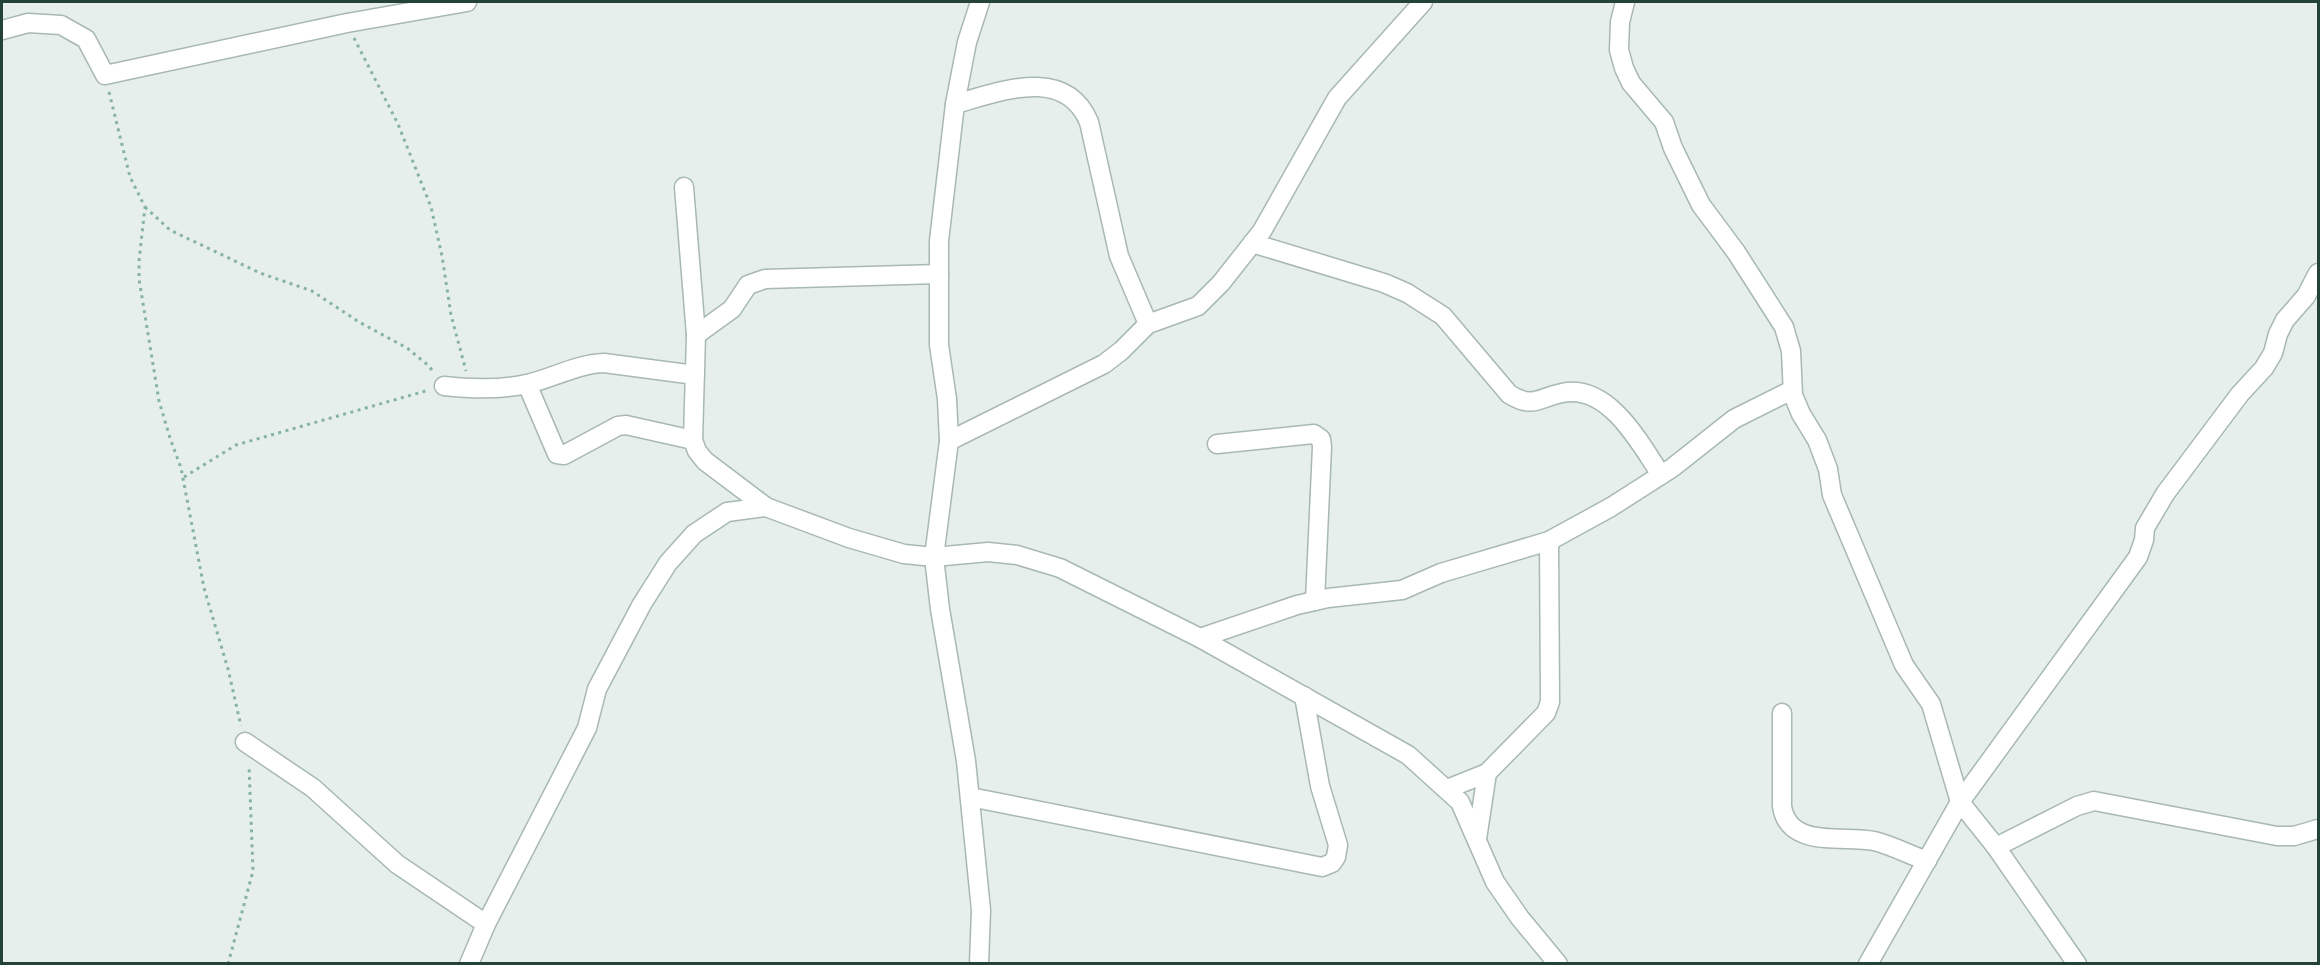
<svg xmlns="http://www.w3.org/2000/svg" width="2320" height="965" font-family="'Asap Condensed',sans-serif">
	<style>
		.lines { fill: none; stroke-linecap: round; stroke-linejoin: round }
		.minor-casing { stroke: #a8b8b2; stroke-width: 21 }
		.path { stroke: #86b3a5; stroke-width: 3; stroke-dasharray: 3 4.5; stroke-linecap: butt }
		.minor { stroke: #fff; stroke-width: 18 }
	</style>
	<rect width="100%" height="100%" fill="#e6efeb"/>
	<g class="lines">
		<g class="minor-casing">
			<g id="minor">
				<polyline points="1625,2 1620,22 1619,50 1624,68 1631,83 1664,122 1673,148 1701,205 1736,252 1784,327 1791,351 1793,395 1801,414 1817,440 1828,469 1832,495 1904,665 1931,704 1960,802 1996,847 2077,964"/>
				<polyline points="2,30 28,23 61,25 86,39 105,75 347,23 467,2"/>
				<path d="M955,104c44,-12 110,-39 134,18l30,134 29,68"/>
				<polyline points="684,187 696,335 693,440 697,451 705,461 766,507 849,538 904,554 934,557 988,552 1017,555 1060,568 1200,638 1408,755 1460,802 1495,882 1520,918 1558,964"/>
				<path d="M1252,243l132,40 23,10 36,23 66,78c24,15 29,4 53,-1 46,-10 78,50 99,82"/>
				<polyline points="696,335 732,309 748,285 765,279 939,274"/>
				<polyline points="527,384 557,454 564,455 618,426 626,425 693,440"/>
				<path d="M444,386c27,3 56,4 83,-2 26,-6 50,-20 77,-21l91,12"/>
				<polyline points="949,441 1104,364 1121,351 1148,324 1198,306 1221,283 1262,231 1337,98 1423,2"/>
				<polyline points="1217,444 1314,434 1321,439 1322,447 1315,601"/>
				<polyline points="1200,638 1297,605 1328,598 1402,590 1441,573 1549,541 1611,507 1672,468 1734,419 1792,390"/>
				<path d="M1782,713v93c6,43 61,29 92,35 17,4 36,14 53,20"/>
				<polyline points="245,742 313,788 397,864 486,924"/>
				<polyline points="1447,789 1487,773 1546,713 1550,702 1549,541"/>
				<polyline points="970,797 1322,867 1332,863 1336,857 1338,845 1320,786 1304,696"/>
				<polyline points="1477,839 1487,773"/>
				<polyline points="1996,847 2077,806 2094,801 2277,836 2294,836 2318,829"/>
				<polyline points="469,964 486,924 587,728 597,689 642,604 668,563 694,534 727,512 766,507"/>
				<polyline points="979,964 981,910 966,761 940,609 934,557 949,441 947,399 939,345 939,241 955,104 967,42 980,2"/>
				<polyline points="1868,964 1960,802 2138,557 2144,540 2145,528 2165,494 2240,394 2264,368 2273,353 2278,334 2285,320 2306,296 2318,273"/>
			</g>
		</g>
		<g class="path">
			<polyline points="354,38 398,124 431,207 442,256 451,315 466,371"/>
			<polyline points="109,92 130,177 145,207 139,261 139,279 159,401 170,438 181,468 204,588 228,669 241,726"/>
			<polyline points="145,207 170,230 260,273 312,291 359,322 407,348 429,366 434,373"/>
			<polyline points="184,477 236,445 429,390"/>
			<polyline points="228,964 253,871 249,765"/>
		</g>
		<use href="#minor" class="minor"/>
	</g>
	<rect width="2320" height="965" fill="none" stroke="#24423a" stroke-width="6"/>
</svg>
